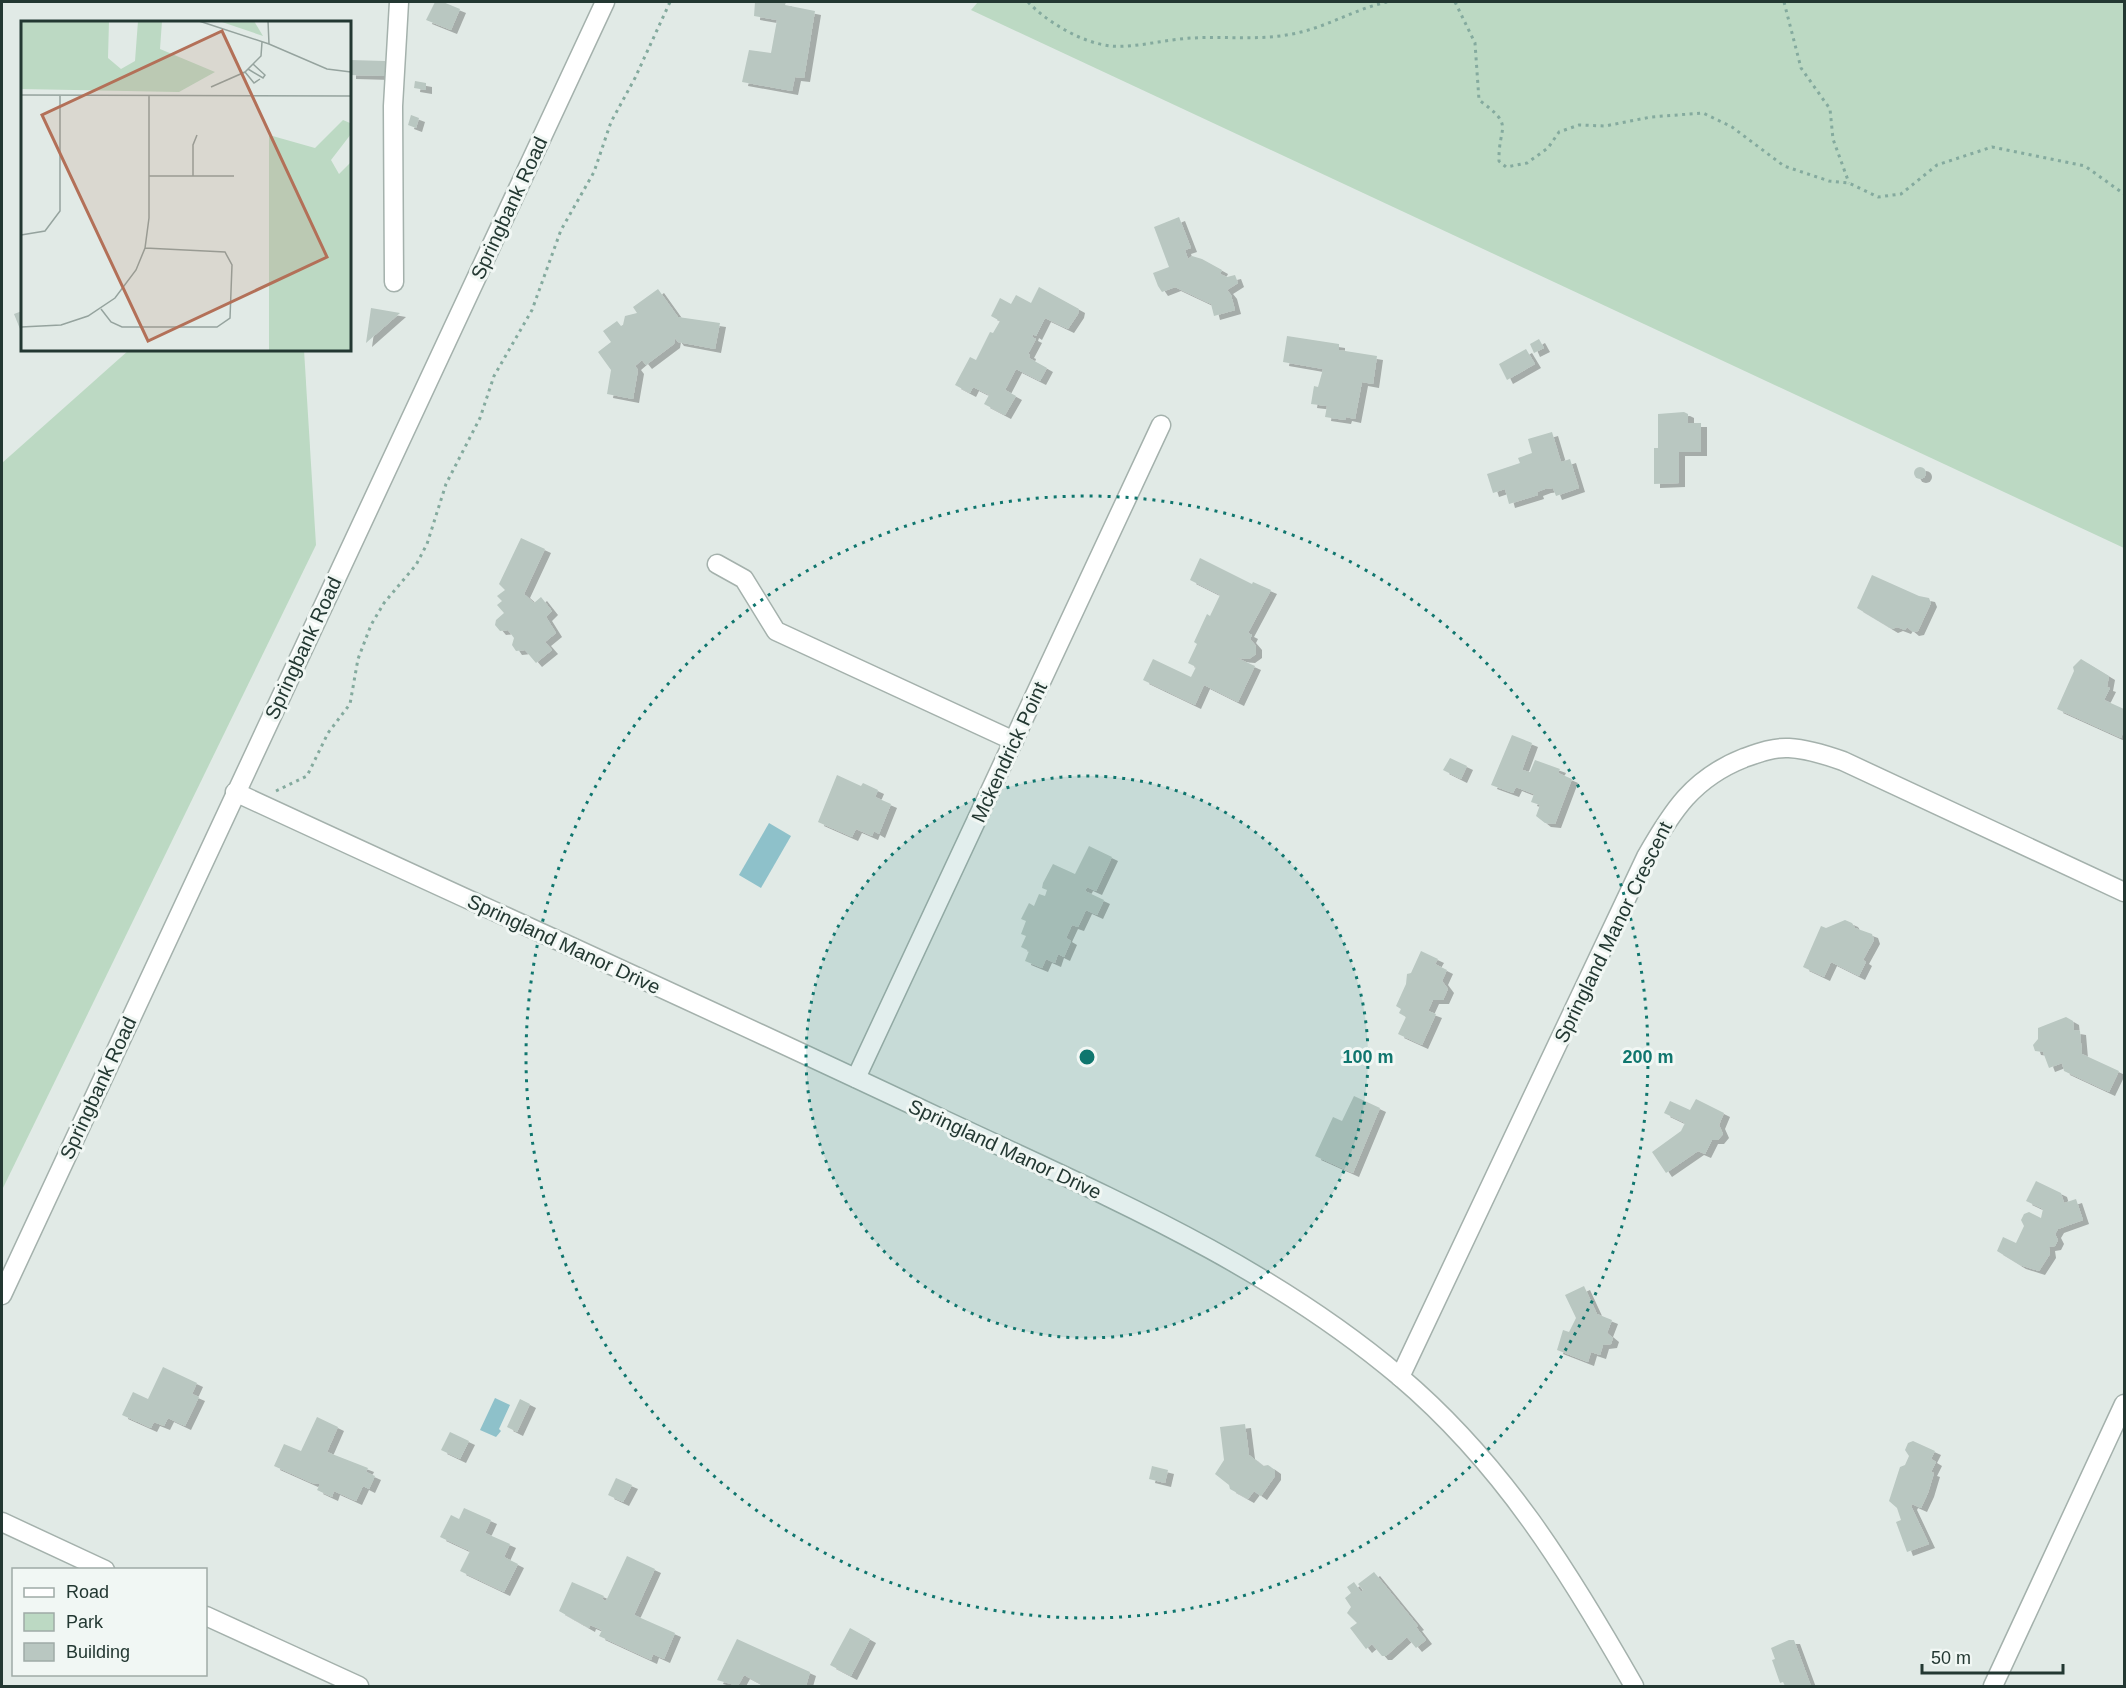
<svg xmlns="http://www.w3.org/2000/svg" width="2126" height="1688" font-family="Helvetica,sans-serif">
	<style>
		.green { fill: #bcd9c3 }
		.water { fill: #8ec1ca }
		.building { fill: #b9c7c1; filter: url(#shadow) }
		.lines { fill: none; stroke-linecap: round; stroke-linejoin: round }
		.minor-casing { stroke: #a4b1ac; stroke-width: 21 }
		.path { stroke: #84aa9e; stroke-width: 3; stroke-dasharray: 3 4.5; stroke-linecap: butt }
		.minor { stroke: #fff; stroke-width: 18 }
		.ring { fill: none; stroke: #0f766e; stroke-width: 3; stroke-dasharray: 3 6 }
		.labels { text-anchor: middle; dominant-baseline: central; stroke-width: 6; stroke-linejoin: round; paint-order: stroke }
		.street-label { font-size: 20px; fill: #233832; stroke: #f1f7f4 }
		.inset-road { fill: none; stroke: #95a39e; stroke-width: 1.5 }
		.view { fill: #b37058; fill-opacity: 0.15; stroke: #b37058; stroke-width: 3 }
		.inset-edge { fill: none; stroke: #233832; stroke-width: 3 }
		.centre { fill: #0f766e; stroke: #f1f7f4; stroke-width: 3 }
		.ring-label { font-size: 18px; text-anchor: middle; font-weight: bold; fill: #0f766e; stroke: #f1f7f4; stroke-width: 6; stroke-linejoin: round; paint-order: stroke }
	</style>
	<defs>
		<filter id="shadow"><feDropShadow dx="6" dy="4" stdDeviation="0" flood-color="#0004"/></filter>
	</defs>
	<rect width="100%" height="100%" fill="#e1eae6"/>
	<g class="green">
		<polygon points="978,2 2124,2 2124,548 971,10"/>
		<polygon points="129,350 304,350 316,545 2,1190 2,463"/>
	</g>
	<g class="water">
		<polygon points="769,823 791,836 761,888 739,875"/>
		<polygon points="495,1398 510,1405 499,1429 501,1431 496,1437 480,1430"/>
	</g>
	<g class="building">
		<polygon points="435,2 443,2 460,9 451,30 426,20"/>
		<polygon points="755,2 786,2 785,5 815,11 804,78 795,77 792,91 742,82 749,50 771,53 777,20 754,16"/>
		<polygon points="350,60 385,61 385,76 350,75"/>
		<polygon points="415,81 426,83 426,90 414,88"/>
		<polygon points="411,115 419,118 416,128 408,125"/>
		<polygon points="1179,217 1191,248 1185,250 1188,259 1192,256 1202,259 1222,270 1220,274 1227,277 1235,275 1238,283 1227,290 1231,295 1235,310 1214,316 1211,304 1175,287 1162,292 1158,286 1153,273 1169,267 1154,227"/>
		<polygon points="1039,287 1079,309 1078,314 1068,329 1045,318 1036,336 1033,334 1032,337 1036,339 1028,354 1030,355 1029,358 1047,368 1040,381 1016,369 1005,390 1016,396 1005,415 984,404 989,395 973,387 970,393 955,385 970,357 976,360 990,332 993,333 1000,321 991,316 1000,298 1011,304 1016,295 1031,303"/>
		<polygon points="658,289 678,317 720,323 715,349 678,342 675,338 674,344 646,365 642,360 635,366 638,370 633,399 607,394 611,370 598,352 611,342 603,331 617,321 621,326 623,325 625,316 637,313 633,307"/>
		<polygon points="371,308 400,313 366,343"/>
		<polygon points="22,311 22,334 14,314"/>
		<polygon points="1287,336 1339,344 1339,350 1377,356 1373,384 1362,382 1355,419 1346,417 1345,420 1325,417 1327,406 1311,404 1314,386 1318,387 1323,369 1283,362"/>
		<polygon points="1539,339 1544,348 1534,353 1530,344"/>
		<polygon points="1526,349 1535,364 1507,380 1499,364"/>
		<polygon points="1684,412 1688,414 1688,423 1701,423 1701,452 1679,452 1679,483 1654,484 1654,448 1658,448 1658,414"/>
		<polygon points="1552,432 1561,462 1570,459 1579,488 1556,496 1553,488 1545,489 1537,492 1538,495 1509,504 1505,489 1493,493 1487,474 1520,463 1518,458 1532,453 1528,439"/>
		<circle cx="1920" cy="473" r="6"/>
		<polygon points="521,538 545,549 524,594 534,603 541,597 552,611 546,617 556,633 545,642 552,650 536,663 525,650 516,651 512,645 514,638 508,630 500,631 495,625 496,620 504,613 497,605 502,601 497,596 505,590 499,584"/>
		<polygon points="1200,558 1252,584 1253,582 1271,590 1248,633 1252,635 1250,639 1256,646 1256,654 1249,659 1237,658 1255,666 1238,702 1204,685 1195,705 1143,680 1153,659 1191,677 1196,667 1188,663 1197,644 1194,642 1207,614 1210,616 1220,595 1190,580"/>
		<polygon points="1872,575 1919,596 1929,598 1931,603 1918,631 1913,632 1907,627 1905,630 1897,627 1892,629 1857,608"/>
		<polygon points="2081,659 2109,676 2107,687 2110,688 2104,700 2124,709 2124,730 2121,738 2057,709 2074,671 2073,667"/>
		<polygon points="1512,735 1532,743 1522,770 1530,772 1535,760 1560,769 1558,773 1572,779 1555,824 1545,823 1536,816 1540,805 1531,802 1534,794 1516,787 1513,793 1491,785"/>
		<polygon points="1450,758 1467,766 1461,779 1443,770"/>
		<polygon points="837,775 861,786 863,783 878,790 875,797 891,804 879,834 874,831 872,836 856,829 852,837 818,822"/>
		<polygon points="1089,846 1112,857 1096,891 1087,887 1085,891 1104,900 1097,915 1086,910 1078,927 1072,925 1066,938 1071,941 1064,957 1058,954 1055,963 1046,959 1042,968 1025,961 1029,951 1021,947 1026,936 1021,934 1026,921 1021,919 1029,903 1034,906 1039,894 1045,896 1047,890 1042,888 1043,883 1053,864 1075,874"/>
		<polygon points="1845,920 1852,923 1855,928 1872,934 1874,940 1863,960 1866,962 1859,976 1831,962 1824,977 1803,967 1821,926 1826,928"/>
		<polygon points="1421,951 1438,959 1435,964 1447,970 1442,981 1448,989 1443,1000 1433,1000 1428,1011 1436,1014 1422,1045 1398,1034 1406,1017 1399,1013 1401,1009 1396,1006 1406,984 1407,974 1411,973"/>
		<polygon points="2066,1017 2073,1021 2074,1030 2080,1031 2082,1054 2119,1071 2109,1092 2064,1071 2062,1063 2049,1068 2043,1052 2035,1051 2033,1045 2038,1039 2038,1028"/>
		<polygon points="1354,1096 1380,1108 1353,1173 1315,1156 1333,1117 1342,1121"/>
		<polygon points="1696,1099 1724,1113 1719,1125 1723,1134 1718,1140 1712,1140 1705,1154 1698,1151 1666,1173 1652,1152 1681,1131 1685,1123 1664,1113 1670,1101 1690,1110"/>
		<polygon points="2036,1181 2061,1193 2064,1203 2076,1199 2083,1220 2058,1229 2055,1234 2058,1240 2055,1246 2049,1247 2050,1254 2039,1271 2020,1265 1997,1251 2003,1237 2016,1243 2024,1226 2021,1220 2024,1214 2029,1212 2041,1218 2043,1209 2026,1201"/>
		<polygon points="1584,1286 1597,1314 1612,1320 1607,1333 1613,1338 1611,1344 1603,1345 1600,1355 1591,1352 1588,1362 1557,1350 1563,1330 1569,1332 1576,1318 1565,1295"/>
		<polygon points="163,1367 197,1383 192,1394 199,1397 185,1426 168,1418 164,1426 154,1422 151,1428 122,1415 133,1392 148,1399"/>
		<polygon points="520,1399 530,1404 517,1432 507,1427"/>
		<polygon points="317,1417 338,1427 327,1452 368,1468 366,1472 375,1476 369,1489 363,1486 356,1501 334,1491 332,1497 317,1490 320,1484 312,1483 274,1466 284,1444 301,1451"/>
		<polygon points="1245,1424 1249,1455 1263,1466 1268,1465 1275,1470 1275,1476 1261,1496 1254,1491 1248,1499 1230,1489 1229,1485 1215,1474 1224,1460 1220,1427"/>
		<polygon points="450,1432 469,1441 460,1459 441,1450"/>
		<polygon points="1913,1441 1935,1451 1931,1459 1936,1462 1931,1472 1934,1473 1928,1493 1921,1508 1912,1504 1911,1506 1929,1544 1907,1552 1896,1522 1901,1520 1897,1508 1889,1501 1900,1467 1905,1465 1909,1456 1905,1450 1908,1443"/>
		<polygon points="1152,1466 1168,1470 1165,1483 1149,1479"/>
		<polygon points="616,1478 632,1485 623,1502 608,1495"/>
		<polygon points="464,1508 491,1520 485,1533 510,1544 504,1557 518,1564 504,1592 460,1571 470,1551 440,1537 451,1515 459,1519"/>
		<polygon points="627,1556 655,1569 634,1615 675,1633 664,1659 653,1654 651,1660 599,1636 602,1630 590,1625 589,1628 559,1611 572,1582 604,1596 602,1599 606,1601"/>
		<polygon points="1374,1572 1418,1626 1416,1627 1426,1640 1416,1648 1407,1637 1386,1656 1382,1656 1372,1644 1366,1649 1350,1628 1357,1623 1347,1613 1351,1607 1345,1598 1351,1593 1347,1587 1354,1582 1361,1592 1363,1590 1358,1584"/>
		<polygon points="850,1628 870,1639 851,1676 830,1665"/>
		<polygon points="737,1639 810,1672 806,1686 765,1686 744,1675 738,1686 717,1680"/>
		<polygon points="1789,1640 1794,1640 1811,1686 1785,1686 1783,1682 1780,1683 1772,1660 1775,1659 1771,1648"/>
	</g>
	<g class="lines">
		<g class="minor-casing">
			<g id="minor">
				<polyline points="394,282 393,106 399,2"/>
				<polyline points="717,564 744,579 776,631 1014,741"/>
				<path d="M235,792c235,109 471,215 705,326 159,75 323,143 459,258 103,87 169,194 235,310"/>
				<polyline points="856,1078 1161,425"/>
				<polyline points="2,1295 605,2"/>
				<path d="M1400,1377l246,-520c26,-46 47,-79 98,-99 14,-5 30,-11 45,-10 19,1 37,7 54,13l281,131"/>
				<polyline points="2,1522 105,1570"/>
				<polyline points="206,1616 359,1686"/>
				<polyline points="1993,1686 2124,1404"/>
			</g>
		</g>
		<g class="path">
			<path d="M1028,2c19,20 54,41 83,44 26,2 55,-7 82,-8 35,-2 69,3 104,-5 32,-7 58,-24 90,-31"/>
			<path d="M1455,2l20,41 4,57c37,27 19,25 20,61l7,6 21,-4 21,-15 11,-16 20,-7 26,1 46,-9 52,-4 29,14 52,39 45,15 20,2 29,14 23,-3 36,-29 55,-18 93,19 39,28"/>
			<polyline points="1784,2 1801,68 1830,109 1833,139 1849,183"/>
			<polyline points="276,791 307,776 328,733 350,704 358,659 371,625 384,603 416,565 427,544 446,484 480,418 494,376 532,310 561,230 594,172 611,122 635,78 670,2"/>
		</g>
		<use href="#minor" class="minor"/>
	</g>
	<circle cx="1087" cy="1057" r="281" fill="#0f766e" fill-opacity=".12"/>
	<g class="ring">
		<circle cx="1087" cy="1057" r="281"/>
		<circle cx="1087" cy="1057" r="561"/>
	</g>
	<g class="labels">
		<g class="street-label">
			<text transform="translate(509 208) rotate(-65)">Springbank Road</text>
			<text transform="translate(303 648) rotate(-65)">Springbank Road</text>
			<text transform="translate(1009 752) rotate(-65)">Mckendrick Point</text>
			<text transform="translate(1613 932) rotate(-64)">Springland Manor Crescent</text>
			<text transform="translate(564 944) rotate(25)">Springland Manor Drive</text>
			<text transform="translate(98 1088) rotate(-65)">Springbank Road</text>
			<text transform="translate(1005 1149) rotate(25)">Springland Manor Drive</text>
		</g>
	</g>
	<g transform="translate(21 21)">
		<rect width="330" height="330" fill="#e1eae6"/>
		<path d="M0,0h88l-1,37 13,11 14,-8 3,-40h24l-2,28 55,23 -36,20 -158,-3zM198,0h35l9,15zM322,99l7,3 1,11 -20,26 8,14 12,-12v189h-82v-216l46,13z" fill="#bcd9c3"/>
		<path class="inset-road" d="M178,0l70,23 58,25 24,3M247,0l1,23M227,48l15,9 2,-3 -12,-11M224,51l9,11 6,-4M190,66l34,-15 16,-16 1,-14M0,74l330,1M128,155h85M172,155v-31l4,-10M0,214l24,-4 15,-20v-116M80,288l10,13 11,5h95l13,-9 2,-53 -7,-13 -80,-4M0,306l40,-2 27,-9 27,-18 21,-28 9,-22 4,-30v-123"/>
		<path class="view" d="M201,10l105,226 -179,84 -106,-226z"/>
		<rect width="330" height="330" class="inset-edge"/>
	</g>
	<circle cx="1087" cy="1057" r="9" class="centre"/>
	<g class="ring-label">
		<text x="1368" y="1063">100 m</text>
		<text x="1648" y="1063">200 m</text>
	</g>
	<rect width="2126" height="1688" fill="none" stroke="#233832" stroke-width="6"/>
	<rect x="12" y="1568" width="195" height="108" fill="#f1f7f4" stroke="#9faba6" stroke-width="1.5"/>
	<rect x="24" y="1588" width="30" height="9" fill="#ffffff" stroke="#9faba6" stroke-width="1.5"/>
	<text x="66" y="1598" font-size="18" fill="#233832">Road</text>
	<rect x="24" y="1613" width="30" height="18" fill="#bcd9c3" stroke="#9faba6" stroke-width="1.5"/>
	<text x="66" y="1628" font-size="18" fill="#233832">Park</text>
	<rect x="24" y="1643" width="30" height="18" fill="#b9c7c1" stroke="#9faba6" stroke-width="1.5"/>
	<text x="66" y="1658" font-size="18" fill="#233832">Building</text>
	<path d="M1922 1664v9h141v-9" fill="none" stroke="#233832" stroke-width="3"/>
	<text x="1931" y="1664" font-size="18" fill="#233832" stroke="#f1f7f4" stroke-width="4.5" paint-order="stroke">50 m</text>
</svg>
